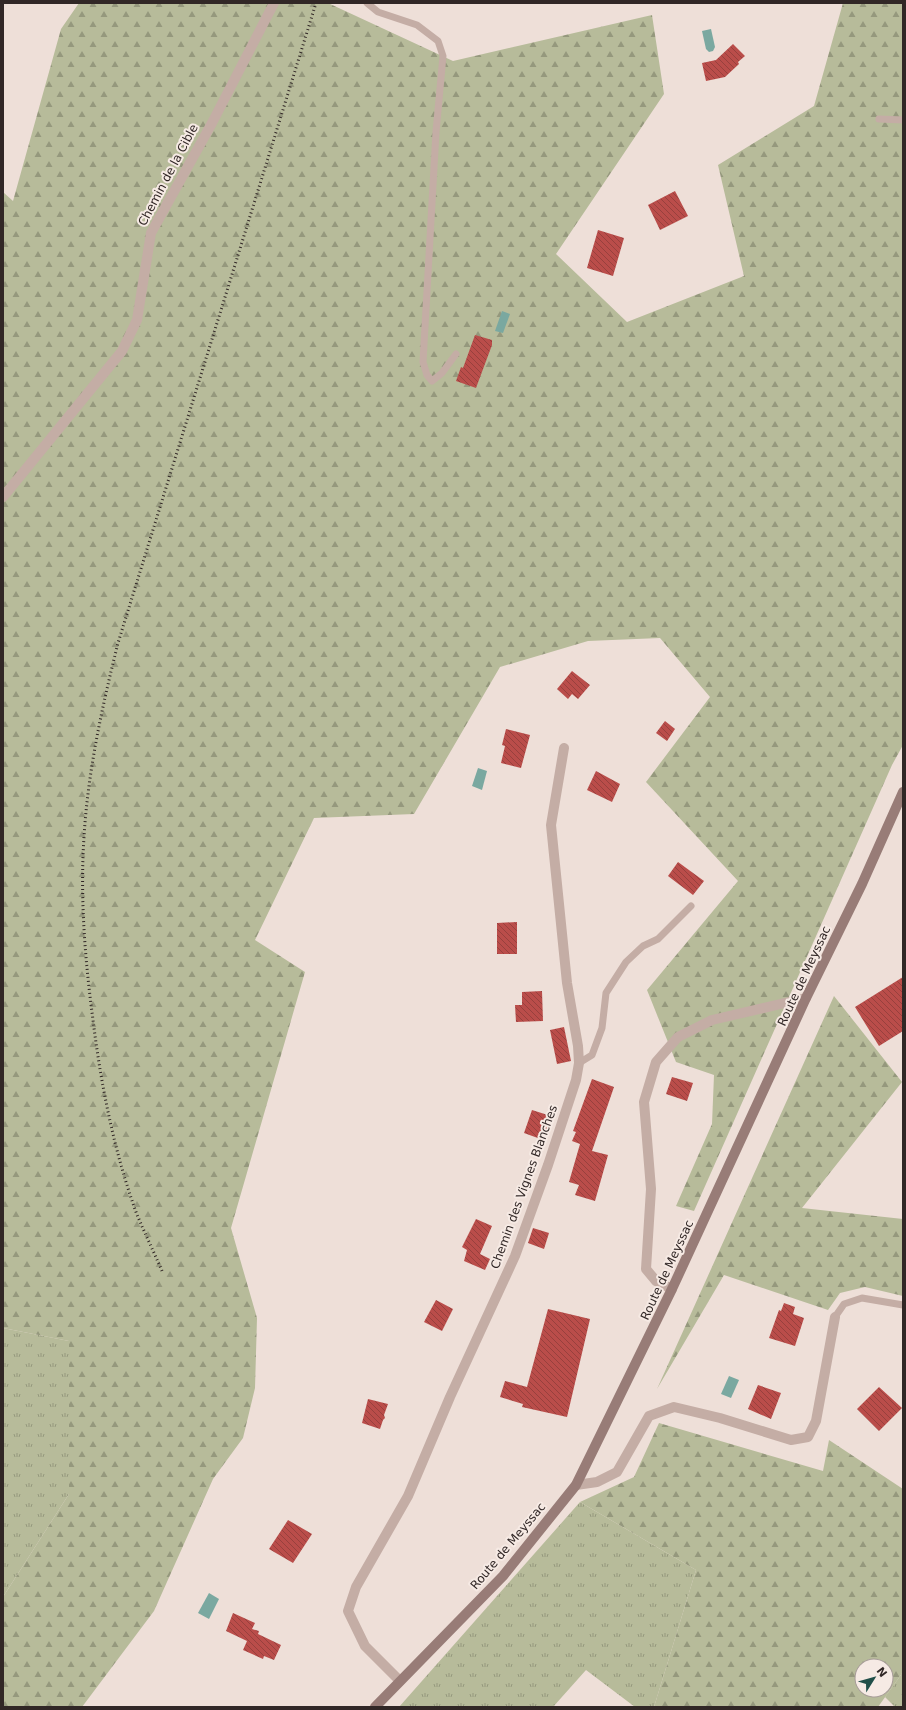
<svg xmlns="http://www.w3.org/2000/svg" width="906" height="1710" font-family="'DejaVu Sans',sans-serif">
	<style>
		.grass { fill: url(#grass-tufts) }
		.forest { fill: url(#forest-firs); fill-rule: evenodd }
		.water { fill: #7aa8a0 }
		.building { fill: url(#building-back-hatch) }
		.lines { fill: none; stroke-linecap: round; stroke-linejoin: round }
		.lane { stroke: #c4ada5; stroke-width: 7 }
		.street { stroke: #c4ada5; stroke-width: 10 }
		.secondary { stroke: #987c77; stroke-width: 10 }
		.rail { stroke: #312726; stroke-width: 3; stroke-dasharray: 1 3; stroke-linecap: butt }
		.labels { text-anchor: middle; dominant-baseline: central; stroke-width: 4; stroke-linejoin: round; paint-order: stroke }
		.street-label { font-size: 12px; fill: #312726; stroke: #f6eae4 }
	</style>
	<defs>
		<pattern id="grass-tufts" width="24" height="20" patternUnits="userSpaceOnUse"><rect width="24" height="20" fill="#b7bb9a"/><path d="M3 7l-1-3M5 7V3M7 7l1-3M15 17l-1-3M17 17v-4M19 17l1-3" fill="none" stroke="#95987d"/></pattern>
		<pattern id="forest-firs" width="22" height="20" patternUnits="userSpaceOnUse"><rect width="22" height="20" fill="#b7bb9a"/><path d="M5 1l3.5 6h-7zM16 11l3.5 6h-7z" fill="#95987d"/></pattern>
		<pattern id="building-back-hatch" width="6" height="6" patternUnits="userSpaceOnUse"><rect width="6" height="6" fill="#ba4d4a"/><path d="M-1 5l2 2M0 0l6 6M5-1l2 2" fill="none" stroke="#98403d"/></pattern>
	</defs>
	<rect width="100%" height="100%" fill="#eedfd8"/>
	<g class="grass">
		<polygon points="3,1328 69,1341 69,1494 3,1597"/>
		<polygon points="580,1502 696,1570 654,1707 635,1707 586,1670 553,1707 399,1707"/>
		<polygon points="903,1672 903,1707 895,1707 885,1697"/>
	</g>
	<g class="forest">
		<polygon points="79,3 328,3 453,61 652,15 664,94 556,254 627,322 744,276 718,165 814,106 843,3 903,3 903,745 892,765 694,1211 676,1206 712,1124 714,1075 676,1062 647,990 738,881 646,782 710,697 660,638 588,641 500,667 414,814 314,818 255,940 305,972 231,1228 257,1318 255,1388 243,1438 213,1479 154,1611 82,1707 3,1707 3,1597 69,1494 69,1341 3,1328 3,192 13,201 61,29"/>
		<polygon points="834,996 902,1082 802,1208 903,1219 903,1296 865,1287 840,1293 828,1310 724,1275 657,1389"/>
		<path d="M659,1423l164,48 6,-31 74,49v183l-25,35h-224l42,-137 -116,-68 54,-25zM862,1666h24v24h-24z"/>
	</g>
	<g class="water">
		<polygon points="711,29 715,47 713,51 709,52 706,49 702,31"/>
		<polygon points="502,311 510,314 503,333 495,331"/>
		<polygon points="478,768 487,771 482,790 472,786"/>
		<polygon points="729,1376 739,1380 731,1398 721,1394"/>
		<polygon points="209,1593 219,1599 209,1619 198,1613"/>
	</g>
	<g class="building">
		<polygon points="733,44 745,56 738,62 739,64 725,77 706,81 702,63 716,60"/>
		<polygon points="675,191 688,216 660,230 648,205"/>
		<polygon points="598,230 624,238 613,276 587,268"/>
		<polygon points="475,335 492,340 492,345 476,388 456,381 461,367 463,368"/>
		<polygon points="572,671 590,685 578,699 572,694 568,699 557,689"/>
		<polygon points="665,721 675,729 667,741 656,733"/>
		<polygon points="506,729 530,735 521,768 501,763 505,746 502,745"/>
		<polygon points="596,771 620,784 612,802 587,790"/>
		<polygon points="678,862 704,881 693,895 668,876"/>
		<polygon points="517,922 517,954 497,954 497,923"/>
		<polygon points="903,977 903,1031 879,1046 855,1007"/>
		<polygon points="542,991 543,1021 516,1022 515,1005 522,1005 522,992"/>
		<polygon points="564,1027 571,1061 557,1064 550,1030"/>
		<polygon points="672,1077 693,1083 687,1101 666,1094"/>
		<polygon points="592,1079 614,1087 592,1151 608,1155 595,1201 575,1195 579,1185 569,1182 580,1144 572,1141 576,1132 573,1131"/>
		<polygon points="532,1110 554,1117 546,1141 524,1133"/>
		<polygon points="476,1219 492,1226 480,1254 490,1259 485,1270 464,1261 467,1250 462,1247"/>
		<polygon points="533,1228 549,1233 544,1249 528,1243"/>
		<polygon points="436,1300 453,1309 442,1331 424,1322"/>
		<polygon points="784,1303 795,1307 793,1314 804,1318 795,1346 769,1338 779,1310 781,1311"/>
		<polygon points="548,1309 590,1319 567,1417 522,1407 523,1404 500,1397 505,1381 527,1387"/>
		<polygon points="758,1385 781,1393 771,1419 748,1409"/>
		<polygon points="879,1387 902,1408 879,1431 857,1409"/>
		<polygon points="368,1399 388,1404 384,1415 385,1418 383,1420 380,1429 362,1423"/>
		<polygon points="288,1520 312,1534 293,1563 269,1549"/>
		<polygon points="233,1613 255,1623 252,1629 259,1631 258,1634 281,1645 274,1660 264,1656 263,1659 243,1650 247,1641 226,1631"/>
	</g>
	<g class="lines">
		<g class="lane">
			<polyline points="367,3 378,12 417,25 438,41 443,56 436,132 423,362 427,375 432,381 442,373 456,354"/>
			<polyline points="879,119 903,120"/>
			<polyline points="579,1063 592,1055 602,1028 606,993 626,962 643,946 658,939 691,906"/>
			<polyline points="835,1317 844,1304 862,1298 903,1305"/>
		</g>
		<g class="street">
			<polyline points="3,497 122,351 137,320 151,233 212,123 274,3"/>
			<polyline points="672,1289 656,1281 646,1269 651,1189 644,1102 656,1062 678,1037 712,1020 806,998"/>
			<polyline points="576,1485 597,1482 617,1472 649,1416 674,1407 720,1418 791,1440 808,1437 816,1421 835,1317"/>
			<polyline points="400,1681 365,1646 348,1611 356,1587 408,1496 450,1397 515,1256 548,1165 576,1080 579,1063 578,1046 567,983 551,825 564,748"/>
		</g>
		<polyline class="secondary" points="375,1707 503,1576 576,1485 672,1289 806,998 862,884 903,792"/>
		<path class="rail" d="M162,1271c-8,-19 -18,-39 -26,-59 -22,-61 -35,-127 -43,-192 -8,-60 -13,-122 -9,-183 4,-66 18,-130 34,-194l198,-640"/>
	</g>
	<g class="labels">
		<g class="street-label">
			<text transform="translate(168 175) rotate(-62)">Chemin de la Cible</text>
			<text transform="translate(804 976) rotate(-65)">Route de Meyssac</text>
			<text transform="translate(524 1187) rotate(-70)">Chemin des Vignes Blanches</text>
			<text transform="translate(667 1270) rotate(-65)">Route de Meyssac</text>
			<text transform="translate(508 1546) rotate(-50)">Route de Meyssac</text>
		</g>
	</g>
	<rect width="906" height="1710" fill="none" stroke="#312726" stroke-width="8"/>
	<g transform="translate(874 1678) rotate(53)"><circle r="19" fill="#f6eae4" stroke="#a79c98"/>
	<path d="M0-3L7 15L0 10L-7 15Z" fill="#204e48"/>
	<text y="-6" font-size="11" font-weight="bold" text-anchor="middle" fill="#312726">N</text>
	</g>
</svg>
